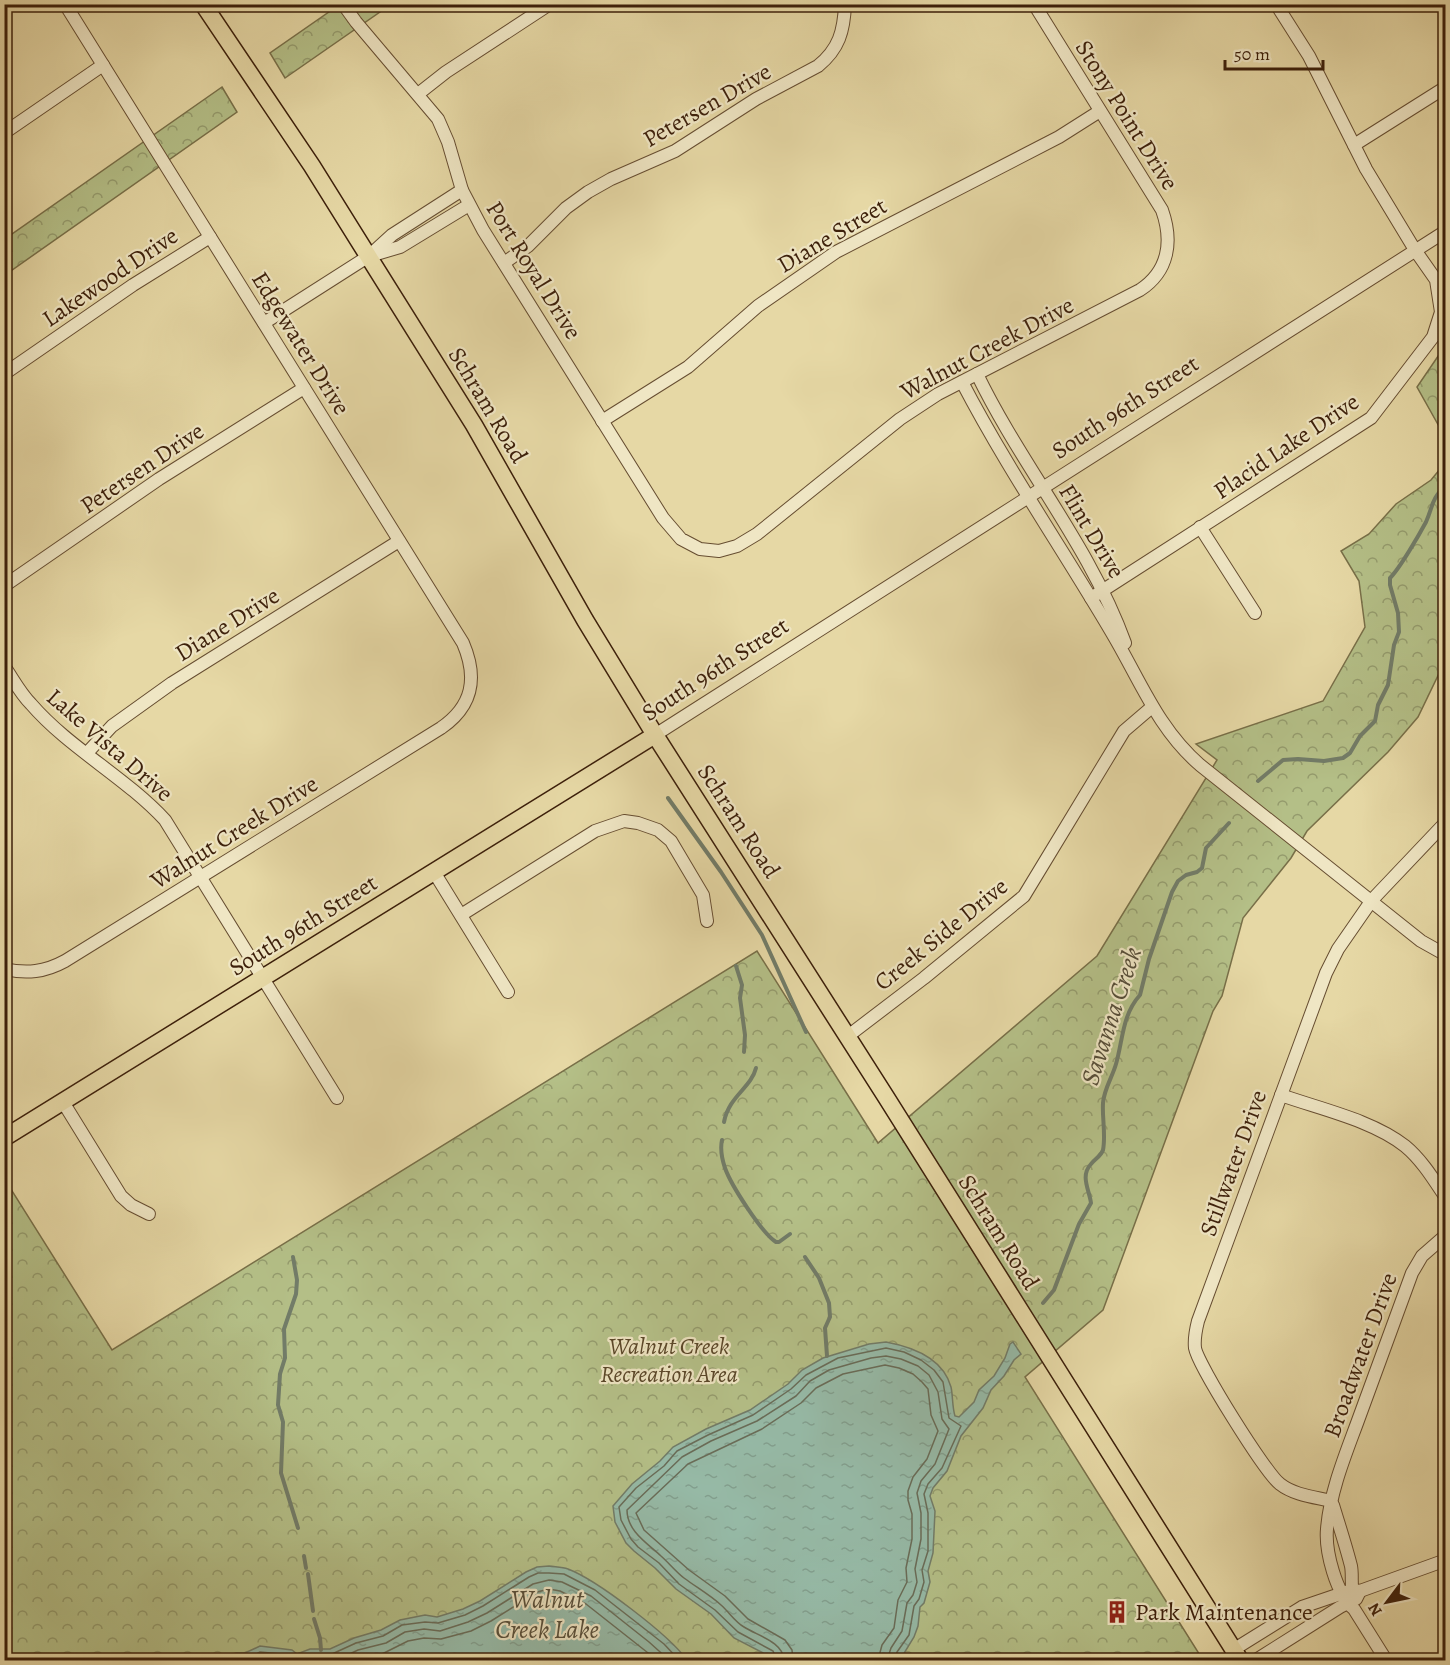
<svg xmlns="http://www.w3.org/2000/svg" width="1450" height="1665" font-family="Alegreya,serif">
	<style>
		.park { fill: url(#park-crowns); stroke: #786f48; stroke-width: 1.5 }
		.water { fill: url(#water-ripples); stroke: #727c68; stroke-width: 1.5 }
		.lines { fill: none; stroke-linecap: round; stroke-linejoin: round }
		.shore { stroke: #696c58; stroke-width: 1.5 }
		.stream { stroke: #727c68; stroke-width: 4 }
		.minor-casing { stroke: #664d31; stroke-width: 14 }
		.major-casing { stroke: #3c1f0a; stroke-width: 19 }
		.minor { stroke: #efe6c4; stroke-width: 12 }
		.major { stroke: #e6d8a5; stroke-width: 16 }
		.labels { text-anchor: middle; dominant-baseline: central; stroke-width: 4.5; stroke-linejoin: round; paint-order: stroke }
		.street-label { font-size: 24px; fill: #3c1f0a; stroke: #efe6c4 }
		.park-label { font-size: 24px; font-style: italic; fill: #5a4729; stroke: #efe6c4 }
		.poi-label { font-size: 24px; fill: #3c1f0a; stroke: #efe6c4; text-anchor: start }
		.water-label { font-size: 26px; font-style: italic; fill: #574e39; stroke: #efe6c4 }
	</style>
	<defs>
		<pattern id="park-crowns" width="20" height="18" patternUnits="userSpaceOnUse" patternTransform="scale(1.5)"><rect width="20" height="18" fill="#b4bf87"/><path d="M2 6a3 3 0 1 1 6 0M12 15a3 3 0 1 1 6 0" fill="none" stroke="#949b6d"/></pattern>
		<pattern id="water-ripples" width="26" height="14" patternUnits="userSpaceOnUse" patternTransform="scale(1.5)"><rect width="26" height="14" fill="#96baa7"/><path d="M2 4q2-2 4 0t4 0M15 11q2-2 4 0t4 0" fill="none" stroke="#829f8e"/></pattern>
	</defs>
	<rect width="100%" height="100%" fill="#e6d8a5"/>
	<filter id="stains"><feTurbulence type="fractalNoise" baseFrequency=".00333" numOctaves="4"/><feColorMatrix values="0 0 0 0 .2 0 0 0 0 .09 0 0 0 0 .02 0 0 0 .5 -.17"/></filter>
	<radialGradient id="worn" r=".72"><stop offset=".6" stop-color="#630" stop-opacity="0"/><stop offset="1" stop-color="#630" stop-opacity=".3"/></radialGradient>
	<g class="park">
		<polygon points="339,5 390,5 285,78 270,53"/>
		<polygon points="222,87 237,112 5,275 5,239"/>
		<polygon points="1445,346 1445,437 1417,387"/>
		<polygon points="1445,463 1445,661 1418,717 1388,752 1307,831 1291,858 1243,918 1222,996 1213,1011 1103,1310 1025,1377 1203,1660 5,1660 4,1178 112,1350 757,951 878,1143 1097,956 1217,760 1196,744 1323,701 1365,627 1359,581 1341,551 1369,534 1396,504 1431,480"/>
	</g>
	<g class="water">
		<path d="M886,1342c27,5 57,16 65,45 2,9 1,19 4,29l4,1 15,-15 5,-12 15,-14 11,-18 5,-14 3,-2 8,12 -7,6 -10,16 -13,14 -8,18 -22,28 -14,35 -14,17 -3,8 5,15 -2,42 -5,18 2,11 -6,21 -4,4 -2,19 -4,11 -14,23h-128l-3,-4 -35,-18 -23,-24 -35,-25 -21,-21 -21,-17 -8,-8 -11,-21 -2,-16 19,-22 28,-23 13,-14 33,-18 44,-19 38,-26 14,-14 21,-12 46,-14z"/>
		<path d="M549,1566c6,1 13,1 19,3 29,11 101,66 119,91h-474l23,-7h9l15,-7 32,4 5,4 13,-5h20l24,-11 27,-8 19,-10 25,-5 12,2 26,-8 17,-8 46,-29 11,-5z"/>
	</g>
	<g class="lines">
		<g class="shore">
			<polyline points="232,1660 247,1659 260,1652 281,1654 297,1660 311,1656 332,1654 356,1643 383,1636 402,1625 425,1622 438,1623 465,1615 483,1606 529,1577 538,1573 549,1573 564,1574 595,1590 664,1644 679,1660"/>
			<polyline points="337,1660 358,1650 386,1643 405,1632 424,1629 440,1631 468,1622 487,1613 533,1584 549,1580 562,1582 591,1596 649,1642 669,1660"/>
			<polyline points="357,1660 380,1655 408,1641 424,1638 441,1639 471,1631 491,1621 537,1592 549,1589 560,1591 586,1604 657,1660"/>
			<polyline points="777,1660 773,1651 738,1632 715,1610 679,1584 659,1563 638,1547 631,1539 621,1520 619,1507 636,1488 664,1466 677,1451 708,1435 753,1415 791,1389 806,1375 838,1358 886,1348 904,1352 921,1360 934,1370 943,1382 949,1418 961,1426 942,1468 928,1484 924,1494 928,1513 928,1551 922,1570 924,1582 919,1599 914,1606 909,1635 897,1652 895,1660"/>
			<path d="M784,1660c-1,-18 -26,-24 -40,-33 -9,-5 -15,-15 -23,-22 -11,-10 -25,-18 -37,-27 -8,-6 -15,-15 -23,-22 -14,-13 -34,-25 -34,-46l55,-53 29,-16 46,-20 39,-25 14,-15 19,-11 42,-12 15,-2 15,3 17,7 11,9 9,17 4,27 7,10 -14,35 -14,17 -4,12 4,20v26l-6,30 2,13 -4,13 -6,8 -5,28 -11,17 -4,12"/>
			<polyline points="793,1660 792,1650 785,1640 748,1619 725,1596 689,1570 644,1530 636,1513 688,1464 762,1429 801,1403 816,1388 843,1374 885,1365 899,1368 913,1374 922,1382 928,1389 931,1415 938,1431 927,1459 913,1477 908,1491 908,1500 912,1514 912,1539 906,1568 907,1582 898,1600 894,1628 882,1645 878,1660"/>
		</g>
		<g class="stream">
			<path d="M1258,781l25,-21 15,-1 26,2 19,-3 7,-5 10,-17 15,-15 3,-16 10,-20 6,-40 5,-13 -1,-19 -8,-28v-7c10,-10 29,-43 36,-56 8,-18 4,-21 20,-37"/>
			<polyline points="668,798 721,872 762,935 806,1032"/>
			<polyline points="736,966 742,985 740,998 745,1035 744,1052"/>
			<path d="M724,1122c5,-26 27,-34 32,-54"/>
			<path d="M722,1140c-2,9 0,19 3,28 6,17 36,64 51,74h3l11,-8"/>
			<polyline points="293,1257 297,1280 296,1294 284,1329 285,1358 280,1374 278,1405 283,1422 281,1473 298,1528"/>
			<polyline points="805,1257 819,1278 829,1303 830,1317 825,1328 827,1356"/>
			<path d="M1043,1303l11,-13 25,-66 12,-21c-2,-14 -11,-27 0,-39 4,-5 10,-8 12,-14 3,-15 -1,-32 0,-47 1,-14 9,-25 13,-39 7,-24 6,-49 24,-69l9,-36 23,-67 6,-11 8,-6 11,-3 5,-4 4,-20 23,-25"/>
			<polyline points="304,1556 306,1568"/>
			<polyline points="308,1574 313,1611"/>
			<polyline points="314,1619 320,1638 321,1650"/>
		</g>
		<g class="minor-casing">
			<g id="minor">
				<path d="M343,4l13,18 82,97 10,23 14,48 21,40 180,288 18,21 19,10 19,2 18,-5 20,-12 143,-115 38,-25 202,-104c29,-19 33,-49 22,-80l-128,-206"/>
				<polyline points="418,94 446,72 550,4"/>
				<polyline points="4,133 103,65"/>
				<polyline points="1354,145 1446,87"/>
				<polyline points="373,255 400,247 469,205"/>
				<path d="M504,263l24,-17 38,-38 22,-16 23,-13 64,-28 81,-52 62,-33c21,-17 26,-35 27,-62"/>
				<polyline points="264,323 369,256 392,235 462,190"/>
				<polyline points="4,374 133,285 210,237"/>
				<path d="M977,374c45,93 113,172 148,269"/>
				<path d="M962,382c46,88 100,166 150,251 28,47 46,96 88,132l221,176 25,14"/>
				<polyline points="602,421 688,367 758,306 836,252 1059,137 1100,111"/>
				<polyline points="1200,527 1255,613"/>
				<polyline points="4,586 159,479 304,388"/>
				<polyline points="1091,598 1371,418 1433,337 1441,312 1436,280 1415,250 1366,169 1309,56 1276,4"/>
				<path d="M4,666c9,13 16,27 27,38 38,44 94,73 134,116l172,278"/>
				<polyline points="655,735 1446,231"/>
				<polyline points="87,753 112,726 172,683 399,541"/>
				<polyline points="434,872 508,992"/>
				<polyline points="461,915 595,831 624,821 638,823 658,830 671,841 703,895 707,921"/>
				<path d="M4,969c23,5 41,3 61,-8l376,-233c32,-22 37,-50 22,-85l-398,-639"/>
				<polyline points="848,1036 924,978 1024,896 1124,731 1152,707"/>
				<path d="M1281,1095c39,14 91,25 124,51 17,14 29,34 41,52"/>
				<polyline points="63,1102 121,1196 131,1205 149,1214"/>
				<path d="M1331,1501c-17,-4 -37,-6 -51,-17 -14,-10 -82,-119 -85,-136 -1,-9 1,-19 3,-27l128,-348 12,-24 34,-49 74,-78"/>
				<path d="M1333,1505c6,20 13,41 18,61 2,10 -1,21 3,29"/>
				<polyline points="1233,1650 1302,1607 1352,1590 1360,1591 1446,1560"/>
				<polyline points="1256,1660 1340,1607 1356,1599 1360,1591"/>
				<path d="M1386,1660l-32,-51c-18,-15 -29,-58 -27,-80 3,-39 20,-78 33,-114 17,-47 35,-95 52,-142l10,-17 24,-21"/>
			</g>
		</g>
		<g class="major-casing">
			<g id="major">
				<polyline points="203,4 312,166 355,235 474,425 585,620 655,735 886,1097 1240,1660"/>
				<polyline points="4,1138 655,735"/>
			</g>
		</g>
		<use href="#minor" class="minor"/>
		<use href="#major" class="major"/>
	</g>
	<defs>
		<g id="building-bare" transform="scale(1.8)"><path d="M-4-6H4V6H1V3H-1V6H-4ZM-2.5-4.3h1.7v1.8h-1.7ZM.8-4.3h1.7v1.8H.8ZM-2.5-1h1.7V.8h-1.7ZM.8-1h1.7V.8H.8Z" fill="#8f2418" stroke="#efe6c4" stroke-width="2.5" paint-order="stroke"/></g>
	</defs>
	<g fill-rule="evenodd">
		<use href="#building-bare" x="1117" y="1612"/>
	</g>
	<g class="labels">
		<g class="street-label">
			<text transform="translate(707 105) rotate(-30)">Petersen Drive</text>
			<text transform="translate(1127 115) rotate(58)">Stony Point Drive</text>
			<text transform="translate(832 235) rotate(-31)">Diane Street</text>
			<text transform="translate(534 270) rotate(58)">Port Royal Drive</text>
			<text transform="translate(110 277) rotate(-34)">Lakewood Drive</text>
			<text transform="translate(301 343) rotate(58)">Edgewater Drive</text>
			<text transform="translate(987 348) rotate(-28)">Walnut Creek Drive</text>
			<text transform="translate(488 405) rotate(59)">Schram Road</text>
			<text transform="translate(1125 407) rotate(-33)">South 96th Street</text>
			<text transform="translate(1286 446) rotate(-34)">Placid Lake Drive</text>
			<text transform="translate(142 468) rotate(-34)">Petersen Drive</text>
			<text transform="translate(1092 531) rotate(59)">Flint Drive</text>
			<text transform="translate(227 624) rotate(-32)">Diane Drive</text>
			<text transform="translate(715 669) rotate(-33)">South 96th Street</text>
			<text transform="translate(110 745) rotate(41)">Lake Vista Drive</text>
			<text transform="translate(739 821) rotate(57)">Schram Road</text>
			<text transform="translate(234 832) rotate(-32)">Walnut Creek Drive</text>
			<text transform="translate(303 925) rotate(-32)">South 96th Street</text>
			<text transform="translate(941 934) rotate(-39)">Creek Side Drive</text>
			<text transform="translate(1233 1163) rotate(-70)">Stillwater Drive</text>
			<text transform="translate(999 1232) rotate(58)">Schram Road</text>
			<text transform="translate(1360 1355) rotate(-70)">Broadwater Drive</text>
		</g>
		<g class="park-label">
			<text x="669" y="1346">Walnut Creek<tspan x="669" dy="28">Recreation Area</tspan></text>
		</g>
		<g class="poi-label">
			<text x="1135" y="1612">Park Maintenance</text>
		</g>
		<g class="water-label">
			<text transform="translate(1111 1016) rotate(-72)">Savanna Creek</text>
			<text x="547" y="1599">Walnut<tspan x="547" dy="30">Creek Lake</tspan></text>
		</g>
	</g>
	<rect width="1450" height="1665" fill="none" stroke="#e6d8a5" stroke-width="24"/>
	<rect x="6" y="6" width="1438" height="1653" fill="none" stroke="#3c1f0a" stroke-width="3"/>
	<rect x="12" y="12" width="1426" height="1641" fill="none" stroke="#3c1f0a" stroke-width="1.5"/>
	<g transform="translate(1387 1602) rotate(238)" stroke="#efe6c4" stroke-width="4.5" paint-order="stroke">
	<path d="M0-4.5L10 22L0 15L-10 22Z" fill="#3c1f0a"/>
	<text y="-9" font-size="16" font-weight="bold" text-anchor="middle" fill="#3c1f0a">N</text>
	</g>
	<path d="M1225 60v9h98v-9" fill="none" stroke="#3c1f0a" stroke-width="3"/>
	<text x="1234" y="60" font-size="18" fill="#3c1f0a" stroke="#efe6c4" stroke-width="4.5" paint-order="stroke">50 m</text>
	<rect width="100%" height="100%" filter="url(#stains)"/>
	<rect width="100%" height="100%" fill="url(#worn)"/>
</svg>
